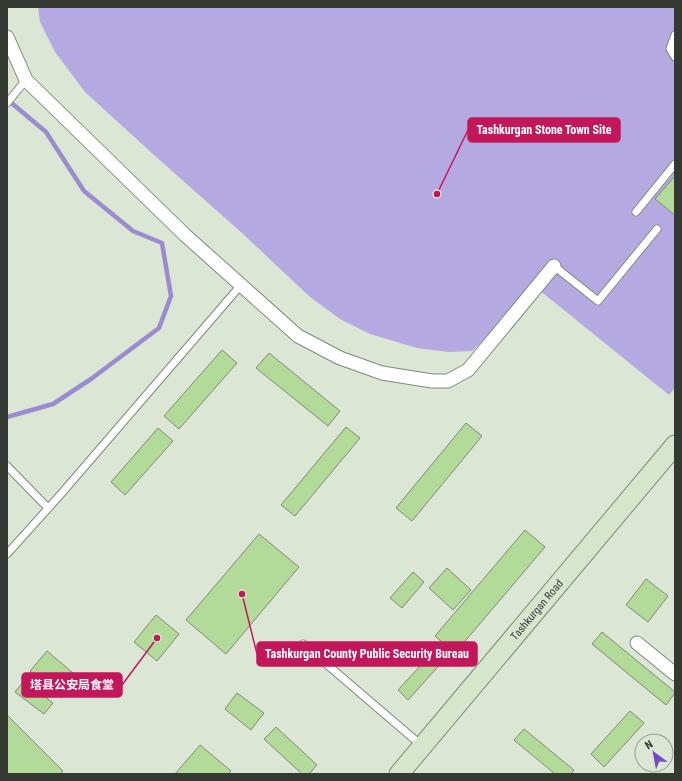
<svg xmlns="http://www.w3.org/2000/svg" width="682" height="781" font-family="'Roboto Condensed','Noto Sans SC',sans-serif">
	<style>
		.green { fill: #b5a9e1 }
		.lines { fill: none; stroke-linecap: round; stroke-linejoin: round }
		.stream { stroke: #9b8ccf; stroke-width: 4.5 }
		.building { fill: #b2da98; stroke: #7f8979 }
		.service-casing { stroke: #7f8979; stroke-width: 9 }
		.minor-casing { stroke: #7f8979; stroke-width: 15 }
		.secondary-casing { stroke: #7f8979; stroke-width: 21 }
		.service { stroke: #fff; stroke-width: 7 }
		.minor { stroke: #fff; stroke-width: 13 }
		.secondary { stroke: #d6e6cb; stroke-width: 19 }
		.labels { text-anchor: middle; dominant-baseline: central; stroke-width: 3; stroke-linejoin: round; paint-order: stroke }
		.street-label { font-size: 11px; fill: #343931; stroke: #dbe6d4 }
		.leader { fill: none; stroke: #c2185b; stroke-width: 1.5 }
		.callout-dot { fill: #c2185b; stroke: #dbe6d4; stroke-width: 1.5 }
		.callout { fill: #c2185b; stroke: #c2185b; stroke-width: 1.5 }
		.callout-label { font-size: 12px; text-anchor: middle; font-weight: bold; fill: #fff }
	</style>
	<rect width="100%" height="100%" fill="#dbe6d4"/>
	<polygon class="green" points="38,7 675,7 675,388 669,395 533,285 499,326 472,351 449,352 417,348 370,334 340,319 310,297 242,233 154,155 85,92 55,52 40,22"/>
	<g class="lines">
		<polyline class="stream" points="7,417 53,404 91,379 159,328 171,296 162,243 133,231 84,191 46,132 8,100"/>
	</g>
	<g class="building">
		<polygon points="675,176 675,215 655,199"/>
		<polygon points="222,350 237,363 179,429 164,416"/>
		<polygon points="269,353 340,411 328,426 256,368"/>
		<polygon points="466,423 482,436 412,521 396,508"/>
		<polygon points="346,427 360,438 295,516 281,505"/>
		<polygon points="158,428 173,441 125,495 111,482"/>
		<polygon points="525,530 545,547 455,653 435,636"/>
		<polygon points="259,534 299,567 226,654 186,620"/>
		<polygon points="447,568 471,590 453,610 429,588"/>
		<polygon points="413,572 424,582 402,608 390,598"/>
		<polygon points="646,579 668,596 648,622 626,605"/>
		<polygon points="156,615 179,634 157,661 134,642"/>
		<polygon points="602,632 675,692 675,693 666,705 592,644"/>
		<polygon points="435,650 445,659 408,700 398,690"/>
		<polygon points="47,651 79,678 61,698 30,671"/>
		<polygon points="24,681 53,703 44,714 15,692"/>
		<polygon points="237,693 264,713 251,730 225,709"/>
		<polygon points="630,711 644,723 604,767 591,754"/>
		<polygon points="7,715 63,771 60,774 7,774"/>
		<polygon points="276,727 317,765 309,774 302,774 264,739"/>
		<polygon points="524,729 574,770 571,774 555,774 514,740"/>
		<polygon points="200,745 231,771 228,774 175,774"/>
	</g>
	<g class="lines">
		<g class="service-casing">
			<g id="service">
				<polyline points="675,35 670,49 675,57"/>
				<polyline points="7,103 26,80"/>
				<polyline points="636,212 675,164"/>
				<polyline points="554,266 598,301 657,229"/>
				<polyline points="7,466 48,508"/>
				<polyline points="7,554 61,494 241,285"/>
				<polyline points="303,644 421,745"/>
			</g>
		</g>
		<g class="minor-casing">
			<g id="minor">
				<polyline points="7,37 26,80 185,235 298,336 340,358 382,373 432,381 448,381 468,370 554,266"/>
				<polyline points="637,643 675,674"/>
			</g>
		</g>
		<g class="secondary-casing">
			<polyline id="secondary" points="399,774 675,445"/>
		</g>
		<use href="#service" class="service"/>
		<use href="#minor" class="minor"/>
		<use href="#secondary" class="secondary"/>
	</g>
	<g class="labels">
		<g class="street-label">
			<text transform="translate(537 610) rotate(-50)">Tashkurgan Road</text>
		</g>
	</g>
	<path class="leader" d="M437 194L468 130M242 594L257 654M157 638L122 685"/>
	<g class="callout-dot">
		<circle cx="437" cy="194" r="4"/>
		<circle cx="242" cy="594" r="4"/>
		<circle cx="157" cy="638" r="4"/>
	</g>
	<g class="callout">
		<rect x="468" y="118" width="152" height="24" rx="4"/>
		<rect x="257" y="642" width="220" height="24" rx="4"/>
		<rect x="22" y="673" width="100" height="24" rx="4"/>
	</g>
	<g class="callout-label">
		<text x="544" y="134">Tashkurgan Stone Town Site</text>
		<text x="367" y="658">Tashkurgan County Public Security Bureau</text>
		<text x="72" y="689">塔县公安局食堂</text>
	</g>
	<rect width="682" height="781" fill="none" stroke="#343931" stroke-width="16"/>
	<g transform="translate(654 753) rotate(328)"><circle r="19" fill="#dbe6d4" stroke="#98a193"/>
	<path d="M0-3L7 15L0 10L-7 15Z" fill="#734cc4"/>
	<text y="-6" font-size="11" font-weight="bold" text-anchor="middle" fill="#343931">N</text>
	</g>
</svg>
